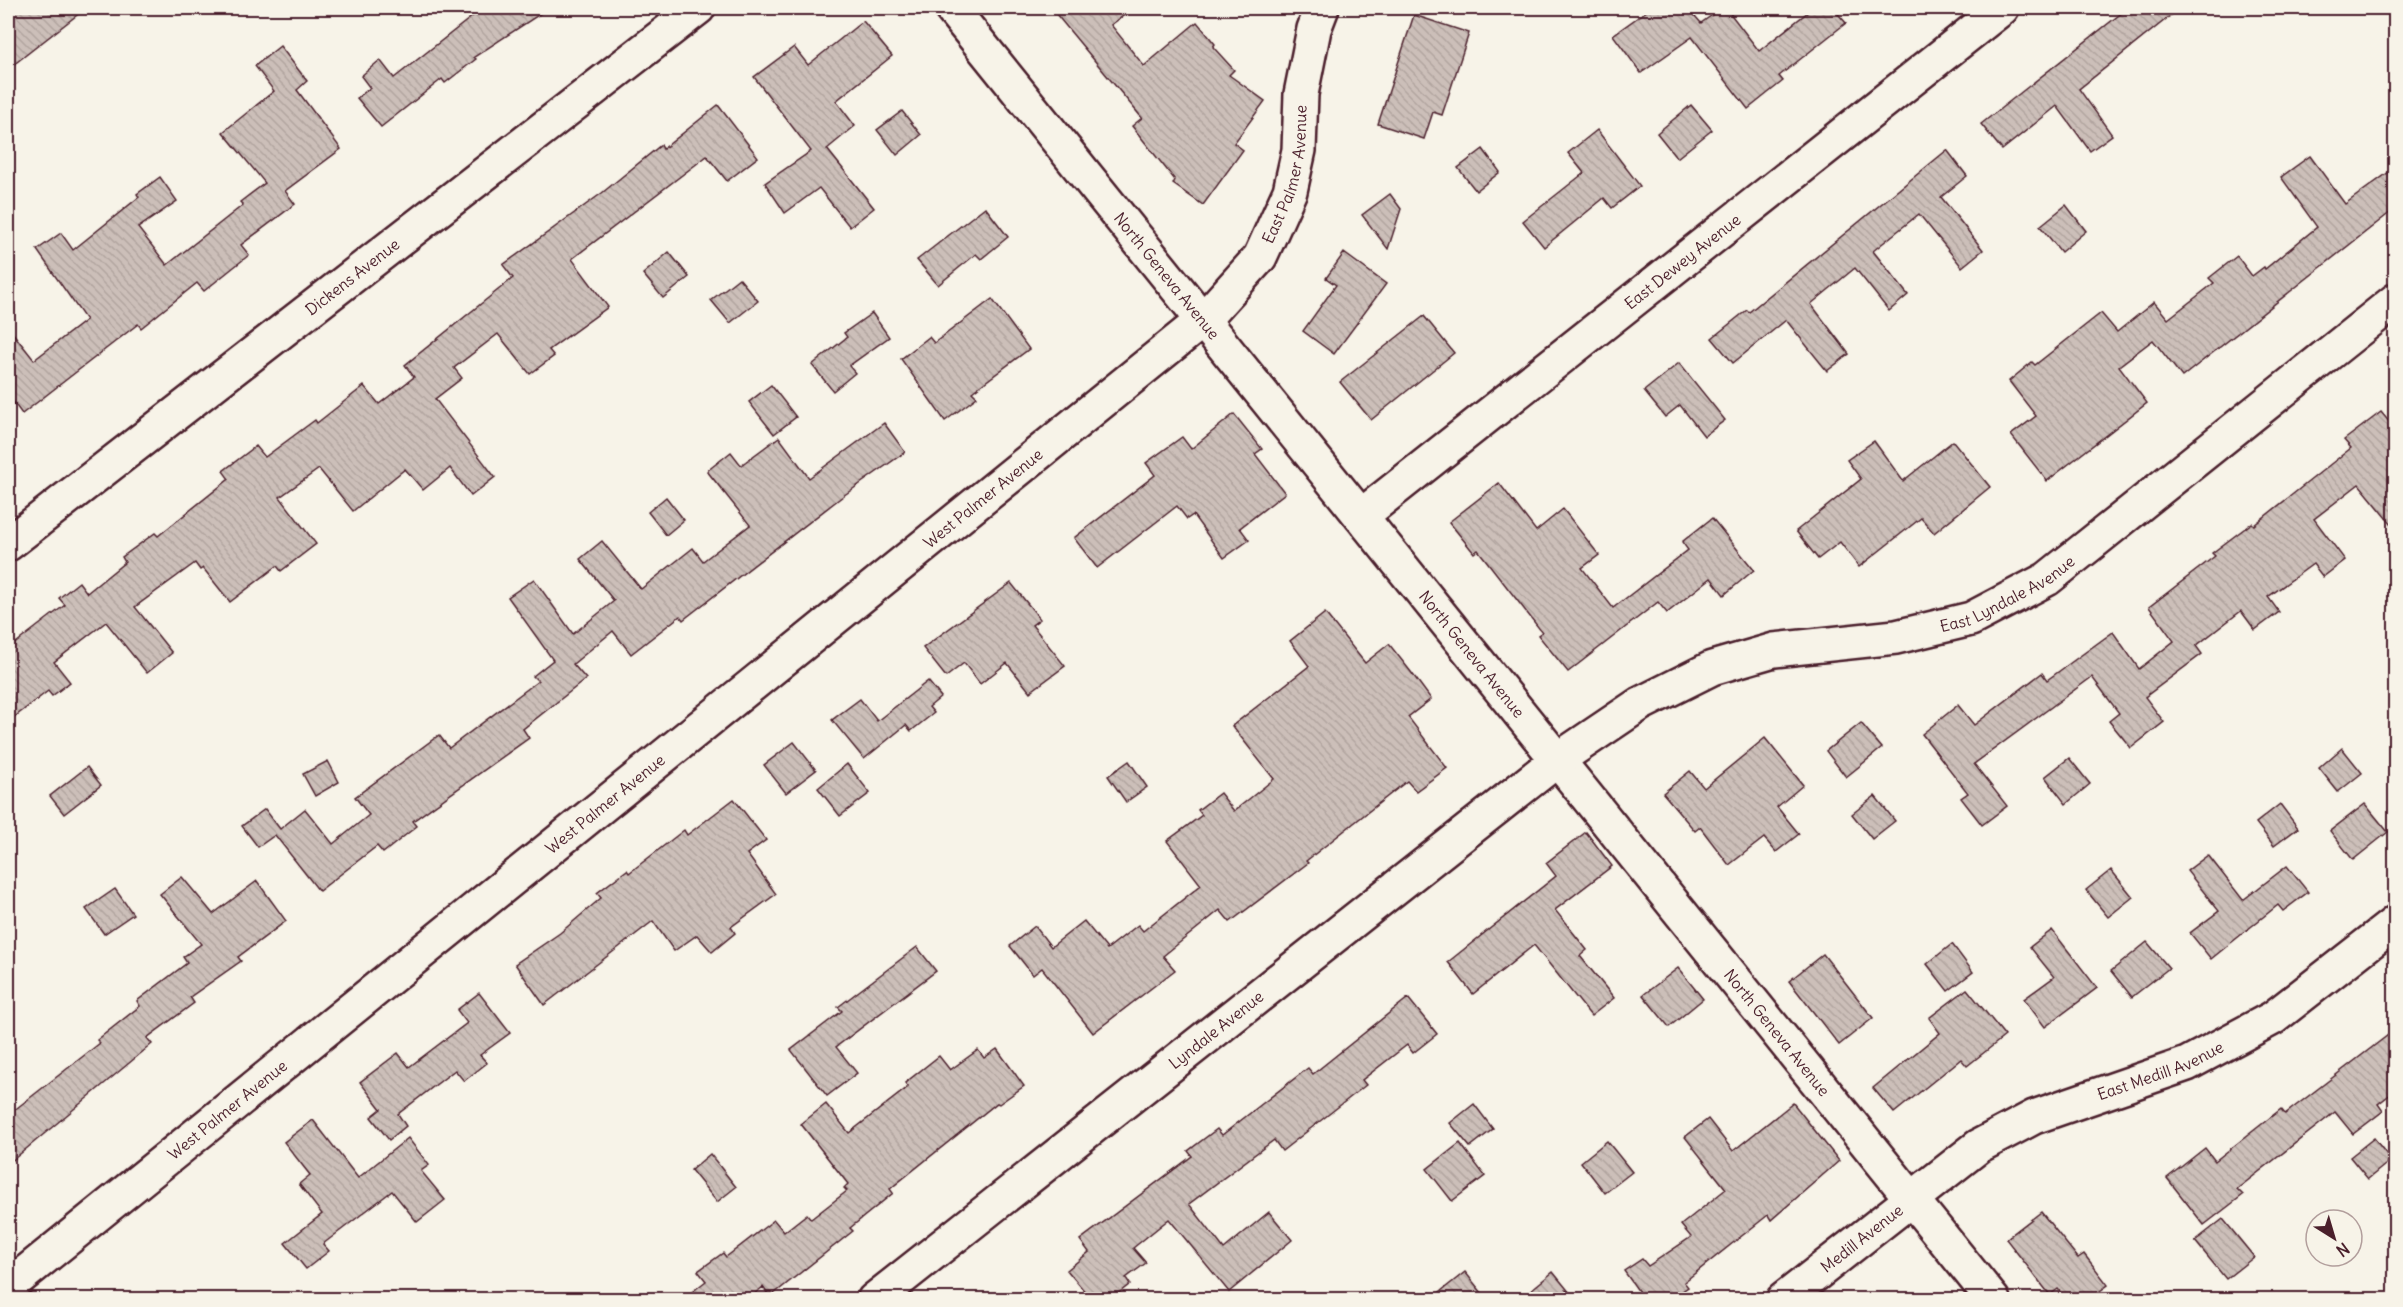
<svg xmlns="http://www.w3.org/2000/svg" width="2403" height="1307" font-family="Delius,sans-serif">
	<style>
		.building { fill: url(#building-back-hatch); stroke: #4a1f2b; stroke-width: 1.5 }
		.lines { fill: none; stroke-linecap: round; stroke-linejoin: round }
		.minor-casing { stroke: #4a1f2b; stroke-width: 38 }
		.minor { stroke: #f7f3e8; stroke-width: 33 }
		.labels { text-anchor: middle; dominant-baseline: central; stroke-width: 4.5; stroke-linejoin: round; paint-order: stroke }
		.street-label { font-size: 16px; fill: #4a1f2b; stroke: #f7f3e8 }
	</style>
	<defs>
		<pattern id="building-back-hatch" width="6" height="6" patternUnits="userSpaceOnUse" patternTransform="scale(1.5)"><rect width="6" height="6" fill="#ccbfb9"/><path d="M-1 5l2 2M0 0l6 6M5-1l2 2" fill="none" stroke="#b1a49f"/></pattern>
	</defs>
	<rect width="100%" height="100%" fill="#f7f3e8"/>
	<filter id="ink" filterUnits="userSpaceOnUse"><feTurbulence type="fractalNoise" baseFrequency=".0167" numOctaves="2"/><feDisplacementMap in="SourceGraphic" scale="12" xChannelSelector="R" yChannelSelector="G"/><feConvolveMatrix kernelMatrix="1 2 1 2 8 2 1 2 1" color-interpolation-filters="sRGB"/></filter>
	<g filter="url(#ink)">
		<g class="building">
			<polygon points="8,8 86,8 8,69"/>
			<polygon points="483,8 549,8 474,57 476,59 445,83 442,79 381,127 357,98 370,88 361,76 380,60 394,78"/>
			<polygon points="1051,8 1134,8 1111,25 1144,66 1197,22 1215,44 1213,47 1234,70 1229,75 1265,101 1234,143 1243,150 1203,205 1173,184 1175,180 1132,126 1142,118"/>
			<polygon points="1651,8 1688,8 1701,23 1722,8 1726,8 1759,51 1813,8 1833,8 1846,23 1779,76 1783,81 1748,109 1692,37 1641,73 1613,35"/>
			<polygon points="2128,8 2180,8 2079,89 2112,135 2090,151 2057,106 2002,150 1981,124"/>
			<polygon points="1414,15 1469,33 1442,115 1433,112 1424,139 1378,124"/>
			<polygon points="863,21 892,56 836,101 855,126 827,149 874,208 850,227 819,188 785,213 765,183 811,151 754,77 794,47 808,65"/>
			<polygon points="280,46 307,81 297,90 341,149 285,191 295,204 241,245 249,255 204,291 197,283 141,328 138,324 22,414 8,395 8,327 34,360 86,320 37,250 61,233 73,250 139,197 137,194 160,177 177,201 138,228 167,265 243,205 240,202 265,183 223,132 274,91 255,66"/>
			<polygon points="718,105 758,157 727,181 707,156 572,259 608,307 549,350 554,356 530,374 498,334 454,368 462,378 435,399 495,477 471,496 450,468 423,490 405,469 353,511 319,469 280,497 316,544 281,571 277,566 230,602 203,568 200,570 195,563 135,607 172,653 147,673 106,622 54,662 70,682 52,696 48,691 8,722 8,649 65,605 59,598 79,582 87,593 125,562 122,557 155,533 158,536 229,479 223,471 256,446 265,457 315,420 317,423 364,386 379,404 414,377 405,365 513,278 503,265 602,193 661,145 663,149"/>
			<polygon points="1691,105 1712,130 1677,158 1657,133"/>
			<polygon points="902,111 921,135 897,155 877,130"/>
			<polygon points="1597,130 1640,186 1612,208 1604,198 1544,247 1523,221 1584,173 1568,153"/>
			<polygon points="1483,149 1500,172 1476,191 1458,168"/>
			<polygon points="1947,150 1967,176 1941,197 1983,250 1962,267 1919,214 1873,251 1908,295 1889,311 1855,268 1811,304 1849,354 1827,371 1786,320 1733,363 1712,338 1747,310 1749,312"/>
			<polygon points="2310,156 2345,204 2396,167 2396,208 2182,377 2153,340 2119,366 2147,403 2047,481 2011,435 2036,416 2009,381 2032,362 2035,365 2101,313 2117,332 2154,302 2168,319 2214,283 2209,278 2237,256 2252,276 2264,267 2265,269 2317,227 2281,177"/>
			<polygon points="1390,194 1401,209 1388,249 1362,215"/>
			<polygon points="2066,205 2086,231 2061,252 2040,226"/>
			<polygon points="985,207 1008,237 981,259 976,254 938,285 917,260"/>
			<polygon points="669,252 689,277 663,298 643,274"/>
			<polygon points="1344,253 1386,284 1334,354 1303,331 1336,285 1326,278"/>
			<polygon points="739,278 758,301 730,323 711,300"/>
			<polygon points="992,299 1029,349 972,392 977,397 945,421 901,359 929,337 934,343"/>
			<polygon points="872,313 889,337 849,366 855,373 833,391 812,365 847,337 844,333"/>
			<polygon points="1424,316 1454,353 1371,420 1340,382"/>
			<polygon points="1679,363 1725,420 1704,436 1680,405 1665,417 1644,391"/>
			<polygon points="771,385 796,417 774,434 749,402"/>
			<polygon points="2381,412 2396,430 2396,529 2359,484 2314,519 2345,560 2323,577 2313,564 2268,597 2279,612 2255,630 2241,611 2196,646 2202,654 2145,697 2164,722 2131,748 2109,721 2119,713 2092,677 1974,764 2007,806 1982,825 1961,798 1968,793 1922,734 1958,705 1974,725 2042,673 2047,680 2113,632 2139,669 2174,641 2149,607 2215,556 2212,553 2252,523 2254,525 2351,448 2344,440"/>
			<polygon points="1234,414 1262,449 1255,454 1285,493 1240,528 1249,540 1224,558 1193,515 1187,519 1177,506 1097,568 1074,538 1155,475 1146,463 1182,437 1191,449"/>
			<polygon points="884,423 905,452 843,496 683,620 680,616 631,654 613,631 573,664 586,679 523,729 529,738 413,821 417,826 383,853 377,846 319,891 275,835 258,847 242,826 265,809 280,829 305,809 333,844 369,815 355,797 439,735 449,748 538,681 533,676 553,660 508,597 534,579 573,634 614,601 580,559 602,541 641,589 693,548 703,561 750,525 707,471 731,452 741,465 779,437 809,478"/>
			<polygon points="1874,441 1903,481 1953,441 1990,487 1934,533 1921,518 1859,567 1840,542 1818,559 1796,531 1861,479 1847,460"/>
			<polygon points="1499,483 1536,531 1563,509 1599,555 1582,568 1613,608 1688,550 1682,542 1712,518 1754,570 1724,595 1711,578 1667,613 1658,602 1568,672 1538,635 1542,632 1478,550 1474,553 1449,522"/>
			<polygon points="666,497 684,520 666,535 648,512"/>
			<polygon points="1011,583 1040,619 1032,625 1065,666 1030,692 1007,663 980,684 964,663 946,677 923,648"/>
			<polygon points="1325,613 1365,663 1389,644 1411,672 1431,699 1408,717 1447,768 1416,791 1407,781 1306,861 1308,863 1230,922 1220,910 1163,956 1175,970 1093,1033 1042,968 1033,975 1010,946 1035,926 1051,947 1084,921 1107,949 1138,925 1143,931 1201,885 1167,841 1202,815 1198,810 1220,793 1234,811 1274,779 1232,726 1309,666 1290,641"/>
			<polygon points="928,681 941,697 929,707 934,713 911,731 906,725 864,759 832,720 860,699 877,721"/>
			<polygon points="1861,723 1882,748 1846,777 1826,751"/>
			<polygon points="1765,738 1803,785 1777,807 1799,834 1776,852 1764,838 1729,865 1700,827 1695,831 1663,793 1690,771 1704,788"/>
			<polygon points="794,742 816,770 786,793 764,765"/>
			<polygon points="2342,748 2362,773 2338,792 2319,768"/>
			<polygon points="2069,758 2090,784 2066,804 2045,777"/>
			<polygon points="328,761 339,782 315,796 303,774"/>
			<polygon points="1129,761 1147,787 1126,802 1108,776"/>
			<polygon points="847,764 870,793 840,816 818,788"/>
			<polygon points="87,767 101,785 64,814 50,796"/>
			<polygon points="1875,796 1895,821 1872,839 1852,814"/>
			<polygon points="734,799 766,840 747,854 776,894 731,927 735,933 712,952 697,935 674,951 653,921 544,1005 515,964 560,933 601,898 597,893 627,870 629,873 684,830 687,835"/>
			<polygon points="2280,804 2298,828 2274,846 2256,823"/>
			<polygon points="2365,804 2388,832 2353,860 2330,831"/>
			<polygon points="1586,832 1612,866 1555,910 1587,950 1580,956 1614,998 1591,1016 1534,945 1473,994 1448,962 1556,876 1546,863"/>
			<polygon points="2208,855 2243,900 2287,866 2308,892 2283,911 2278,905 2211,959 2190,933 2219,911 2187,871"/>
			<polygon points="2111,870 2133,897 2108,917 2086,890"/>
			<polygon points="182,877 213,914 257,881 286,921 238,957 241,961 190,997 194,1003 147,1038 152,1044 8,1164 8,1115 100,1043 97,1040 140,1006 137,1001 187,963 183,957 201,944 160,894"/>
			<polygon points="115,889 133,914 104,934 86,909"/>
			<polygon points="2052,930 2097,988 2045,1027 2024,999 2054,977 2030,947"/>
			<polygon points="2147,942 2169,968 2132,997 2111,971"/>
			<polygon points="1952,944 1973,972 1948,991 1927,964"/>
			<polygon points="917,947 936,971 836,1047 857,1073 827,1096 791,1050 842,1011 838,1007"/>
			<polygon points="1823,954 1873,1018 1839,1045 1789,981"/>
			<polygon points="1678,968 1703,999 1669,1027 1643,995"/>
			<polygon points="1967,989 2005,1036 1967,1066 1961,1059 1894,1113 1873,1088 1940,1033 1929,1018"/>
			<polygon points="479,993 510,1033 480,1055 487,1063 464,1081 455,1070 398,1114 406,1126 389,1140 371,1117 381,1109 360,1082 398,1053 409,1067 467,1023 457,1010"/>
			<polygon points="1408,998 1437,1034 1413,1053 1407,1045 1362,1080 1366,1085 1282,1151 1274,1140 1189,1204 1224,1249 1269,1212 1292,1240 1229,1292 1169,1219 1133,1248 1146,1263 1126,1278 1130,1284 1111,1299 1091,1299 1067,1270 1089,1252 1080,1240 1192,1156 1188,1151 1217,1129 1222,1135 1308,1068 1313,1074"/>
			<polygon points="2396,1029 2396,1090 2378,1104 2383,1111 2353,1134 2335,1112 2237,1189 2243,1195 2204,1225 2167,1178 2205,1148 2215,1161 2281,1109 2285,1114"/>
			<polygon points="997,1049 1024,1086 999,1104 997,1103 890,1189 893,1193 850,1228 853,1231 770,1297 763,1287 748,1299 683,1299 706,1281 698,1271 723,1253 726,1257 774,1220 784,1232 807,1214 811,1219 847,1191 844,1188 848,1184 801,1124 826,1104 849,1133 908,1087 905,1083 939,1056 950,1070 978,1050 984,1058"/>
			<polygon points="1793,1103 1839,1161 1771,1220 1768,1215 1684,1282 1688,1287 1671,1299 1644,1299 1624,1271 1642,1259 1648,1266 1691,1237 1681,1225 1726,1189 1685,1137 1708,1119 1733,1151"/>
			<polygon points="1474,1104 1493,1129 1470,1147 1450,1123"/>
			<polygon points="313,1120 358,1178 408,1138 429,1165 421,1171 445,1200 417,1222 392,1191 323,1244 329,1251 306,1269 285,1243 322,1214 299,1184 310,1175 284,1142"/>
			<polygon points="2374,1138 2391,1160 2368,1179 2350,1157"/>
			<polygon points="1607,1141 1632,1172 1605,1193 1581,1162"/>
			<polygon points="1460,1143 1485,1176 1452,1201 1427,1169"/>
			<polygon points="710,1154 736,1187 717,1202 691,1170"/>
			<polygon points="2041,1212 2078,1258 2084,1254 2108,1285 2089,1299 2066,1299 2058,1289 2050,1295 2006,1239"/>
			<polygon points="2223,1219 2254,1257 2226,1279 2195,1241"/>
			<polygon points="1465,1272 1487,1299 1431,1299"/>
			<polygon points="1553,1272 1575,1299 1520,1299"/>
		</g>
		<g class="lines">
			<g class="minor-casing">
				<g id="minor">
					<path id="s1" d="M951,8l1042,1292"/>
					<path id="s2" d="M1361,516l641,-508"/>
					<path id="s3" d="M8,544l690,-536"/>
					<path id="s4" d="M8,1287l1195,-967 57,-63 30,-66 9,-41 2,-56 13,-65 8,-21"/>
					<path id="s5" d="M874,1300l683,-540 83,-56 72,-36 62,-18 122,-13 75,-18 76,-40 349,-279"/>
					<path id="s6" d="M1783,1300l196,-154 55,-29 153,-53 86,-46 123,-96"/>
				</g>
			</g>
			<use href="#minor" class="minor"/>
		</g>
	</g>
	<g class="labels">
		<g class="street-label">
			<text stroke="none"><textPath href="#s4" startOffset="1710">East Palmer Avenue</textPath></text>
			<text stroke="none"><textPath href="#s2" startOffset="410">East Dewey Avenue</textPath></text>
			<text stroke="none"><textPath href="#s1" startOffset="344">North Geneva Avenue</textPath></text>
			<text stroke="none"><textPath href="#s3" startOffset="436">Dickens Avenue</textPath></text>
			<text stroke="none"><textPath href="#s4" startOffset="1254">West Palmer Avenue</textPath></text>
			<text stroke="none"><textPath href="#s5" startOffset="1359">East Lyndale Avenue</textPath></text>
			<text stroke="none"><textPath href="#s1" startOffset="830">North Geneva Avenue</textPath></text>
			<text stroke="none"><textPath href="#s4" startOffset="768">West Palmer Avenue</textPath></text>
			<text stroke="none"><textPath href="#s5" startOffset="436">Lyndale Avenue</textPath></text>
			<text stroke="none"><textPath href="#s1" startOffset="1316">North Geneva Avenue</textPath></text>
			<text stroke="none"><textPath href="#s6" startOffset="446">East Medill Avenue</textPath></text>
			<text stroke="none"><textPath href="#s4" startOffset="282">West Palmer Avenue</textPath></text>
			<text stroke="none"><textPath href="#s6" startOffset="100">Medill Avenue</textPath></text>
		</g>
	</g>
	<rect width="2403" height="1307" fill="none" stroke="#f7f3e8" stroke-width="30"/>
	<rect x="15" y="15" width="2373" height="1277" fill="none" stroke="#4a1f2b" stroke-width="2" filter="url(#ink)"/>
	<g transform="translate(2334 1238) rotate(143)"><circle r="28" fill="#f7f3e8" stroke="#b29e9c" stroke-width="1.5"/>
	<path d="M0-4.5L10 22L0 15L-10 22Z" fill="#4a1f2b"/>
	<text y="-9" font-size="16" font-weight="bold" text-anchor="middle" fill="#4a1f2b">N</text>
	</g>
</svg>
